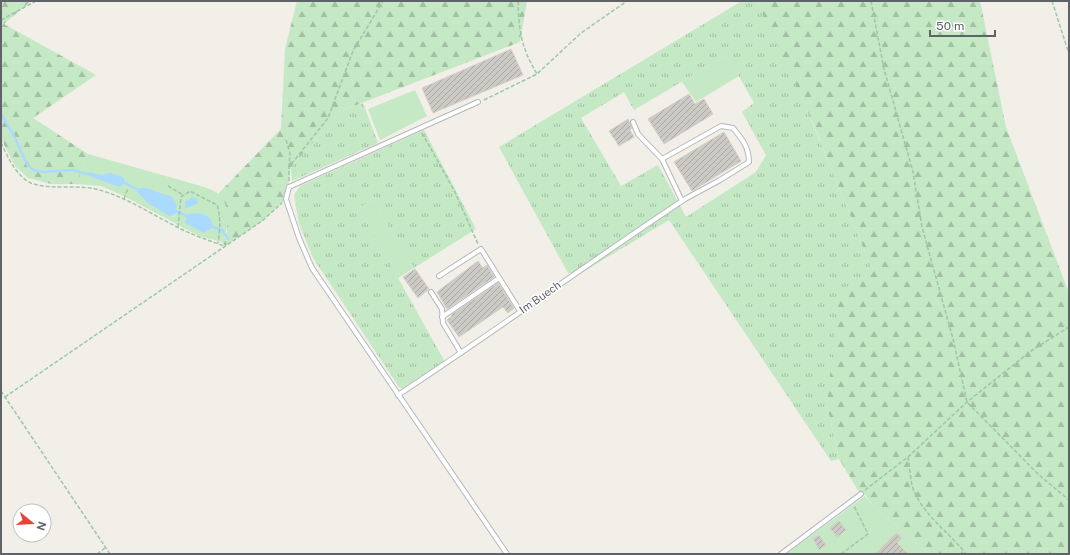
<svg xmlns="http://www.w3.org/2000/svg" width="1070" height="555" font-family="'Public Sans',sans-serif">
	<style>
		.grass { fill: url(#grass-tufts); fill-rule: evenodd }
		.forest { fill: url(#forest-firs) }
		.green { fill: #c5e8c5 }
		.water { fill: #aadaff }
		.lines { fill: none; stroke-linecap: round; stroke-linejoin: round }
		.stream { stroke: #aadaff; stroke-width: 2.5 }
		.building { fill: url(#building-hatch); stroke: #d6d1c6 }
		.lane-casing { stroke: #b5b8bc; stroke-width: 6 }
		.path { stroke: #9cc7a9; stroke-width: 1.5; stroke-dasharray: 4 2; stroke-linecap: butt }
		.lane { stroke: #fff; stroke-width: 4 }
		.labels { text-anchor: middle; dominant-baseline: central; stroke-width: 3; stroke-linejoin: round; paint-order: stroke }
		.street-label { font-size: 11px; fill: #5f6368; stroke: #fff }
	</style>
	<defs>
		<pattern id="grass-tufts" width="24" height="20" patternUnits="userSpaceOnUse"><rect width="24" height="20" fill="#c5e8c5"/><path d="M3 7l-1-3M5 7V3M7 7l1-3M15 17l-1-3M17 17v-4M19 17l1-3" fill="none" stroke="#a3c0a4"/></pattern>
		<pattern id="forest-firs" width="22" height="20" patternUnits="userSpaceOnUse"><rect width="22" height="20" fill="#c5e8c5"/><path d="M5 1l3.5 6h-7zM16 11l3.5 6h-7z" fill="#a3c0a4"/></pattern>
		<pattern id="building-hatch" width="6" height="6" patternUnits="userSpaceOnUse"><rect width="6" height="6" fill="#cccac5"/><path d="M-1 1l2-2M0 6l6-6M5 7l2-2" fill="none" stroke="#a9a8a4"/></pattern>
	</defs>
	<rect width="100%" height="100%" fill="#f1efe8"/>
	<g class="grass">
		<path d="M742,1h15c44,88 79,180 116,271l-30,17 -16,116 12,54 -8,2 -162,-241 -91,55 -10,-2 -69,-126zM727,55l27,48 -12,9 24,43 -10,17 -70,45 -28,-52 -37,21 -40,-68 43,-26 10,18z"/>
		<polygon points="363,103 378,143 292,181 291,167 341,111"/>
		<polygon points="424,130 476,229 414,268 372,200 359,208 445,362 403,389 399,387 313,258 299,224 294,195 300,186"/>
	</g>
	<g class="forest">
		<polygon points="1,1 31,1 4,24 96,75 33,118 88,154 77,184 51,184 28,178 15,166 1,139"/>
		<polygon points="297,1 527,1 520,42 341,111 291,167 286,199 262,221 225,246 222,242 227,232 225,204 218,194 281,129 285,49"/>
		<polygon points="757,1 980,1 1006,127 1069,293 1069,554 929,554 875,508 863,492 859,492 839,459 827,405 838,299 843,289 873,272 813,123"/>
	</g>
	<g class="green">
		<polygon points="727,55 739,76 696,102 682,82"/>
		<polygon points="415,90 427,116 380,140 368,109"/>
		<path d="M88,154l113,32c5,2 13,4 17,8 14,12 11,34 4,48l-23,-6 -75,-40 -23,-10 -24,-2z"/>
		<polygon points="372,200 414,268 398,278 359,208"/>
		<polygon points="865,496 875,508 929,554 786,554"/>
	</g>
	<g class="water">
		<polygon points="89,172 102,175 110,173 123,177 125,182 120,187 89,176"/>
		<path d="M142,188c11,0 18,7 29,8l6,9 -2,9 -6,2 -21,-13 -11,-11 1,-3z"/>
		<polygon points="192,197 197,199 198,203 185,209 185,202"/>
		<path d="M199,213c8,2 14,5 13,14l-8,6 -19,-10 3,-9z"/>
	</g>
	<g class="lines">
		<g class="stream">
			<polyline points="1,114 13,134 28,166 36,171 43,172 72,170 91,175"/>
			<polyline points="123,182 140,191"/>
			<polyline points="174,210 189,217"/>
			<polyline points="210,226 222,230 228,239"/>
		</g>
	</g>
	<g class="building">
		<polygon points="511,49 523,75 433,113 422,88"/>
		<polygon points="689,94 695,104 704,99 713,114 664,144 648,119"/>
		<polygon points="628,119 632,128 630,130 634,137 619,146 609,131"/>
		<polygon points="724,132 741,161 692,191 674,162"/>
		<polygon points="478,261 483,268 487,265 494,277 447,309 437,292"/>
		<polygon points="415,269 429,289 418,298 403,277"/>
		<polygon points="498,283 514,308 508,313 503,307 459,337 447,320 452,316 451,315"/>
		<polygon points="839,521 846,530 837,537 830,528"/>
		<polygon points="896,533 902,538 897,543 908,554 875,554"/>
		<polygon points="819,535 826,545 819,550 813,539"/>
	</g>
	<g class="lines">
		<g class="lane-casing">
			<g id="lane">
				<polyline points="478,102 289,187 286,199 299,238 312,268 507,554"/>
				<polyline points="633,122 638,134 662,159"/>
				<polyline points="439,276 481,249 520,311"/>
				<polyline points="431,292 442,309 443,323 461,353"/>
				<polyline points="442,317 499,278"/>
				<path d="M398,395c96,-63 189,-131 284,-194l3,-2 35,-19 29,-18c0,-15 -7,-23 -16,-34l-12,-2 -59,33 20,42"/>
				<polyline points="781,554 861,494"/>
			</g>
		</g>
		<g class="path">
			<path d="M518,1c1,31 3,46 19,73"/>
			<polyline points="871,1 884,69 913,172 922,227 953,339 967,402 1039,475 1069,500"/>
			<polyline points="1052,1 1069,54"/>
			<polyline points="1,20 36,1"/>
			<polyline points="484,100 537,74 581,33 627,1"/>
			<polyline points="422,133 454,190 478,244"/>
			<polyline points="286,140 290,153 289,165"/>
			<path d="M1,143c7,14 15,33 30,40 21,8 49,0 72,8 26,8 50,24 74,36 15,8 31,13 47,19"/>
			<polyline points="289,181 289,167 328,118 353,51 383,1"/>
			<polyline points="168,186 183,195"/>
			<polyline points="124,199 128,188"/>
			<path d="M178,227l3,-30 9,-6 27,14c4,11 3,27 1,38"/>
			<polyline points="1,391 110,554"/>
			<polyline points="5,397 262,221 282,203"/>
			<path d="M908,457c2,11 2,24 6,34 11,26 36,42 52,63"/>
			<polyline points="865,490 908,457 967,402 1031,351 1069,327"/>
			<polyline points="97,554 105,548"/>
			<polyline points="841,554 868,534 854,506"/>
		</g>
		<use href="#lane" class="lane"/>
	</g>
	<g class="labels">
		<g class="street-label">
			<text transform="translate(540 297) rotate(-35)">Im Buech</text>
		</g>
	</g>
	<rect width="1070" height="555" fill="none" stroke="#5f6368" stroke-width="4"/>
	<g transform="translate(32 523) rotate(108)"><circle r="19" fill="#ffffff" stroke="#bfc1c3"/>
	<path d="M0-3L7 15L0 10L-7 15Z" fill="#ea4335"/>
	<text y="-6" font-size="11" font-weight="bold" text-anchor="middle" fill="#5f6368">N</text>
	</g>
	<path d="M930 30v6h65v-6" fill="none" stroke="#5f6368" stroke-width="2"/>
	<text x="936" y="30" font-size="12" fill="#5f6368" stroke="#ffffff" stroke-width="3" paint-order="stroke">50 m</text>
</svg>
